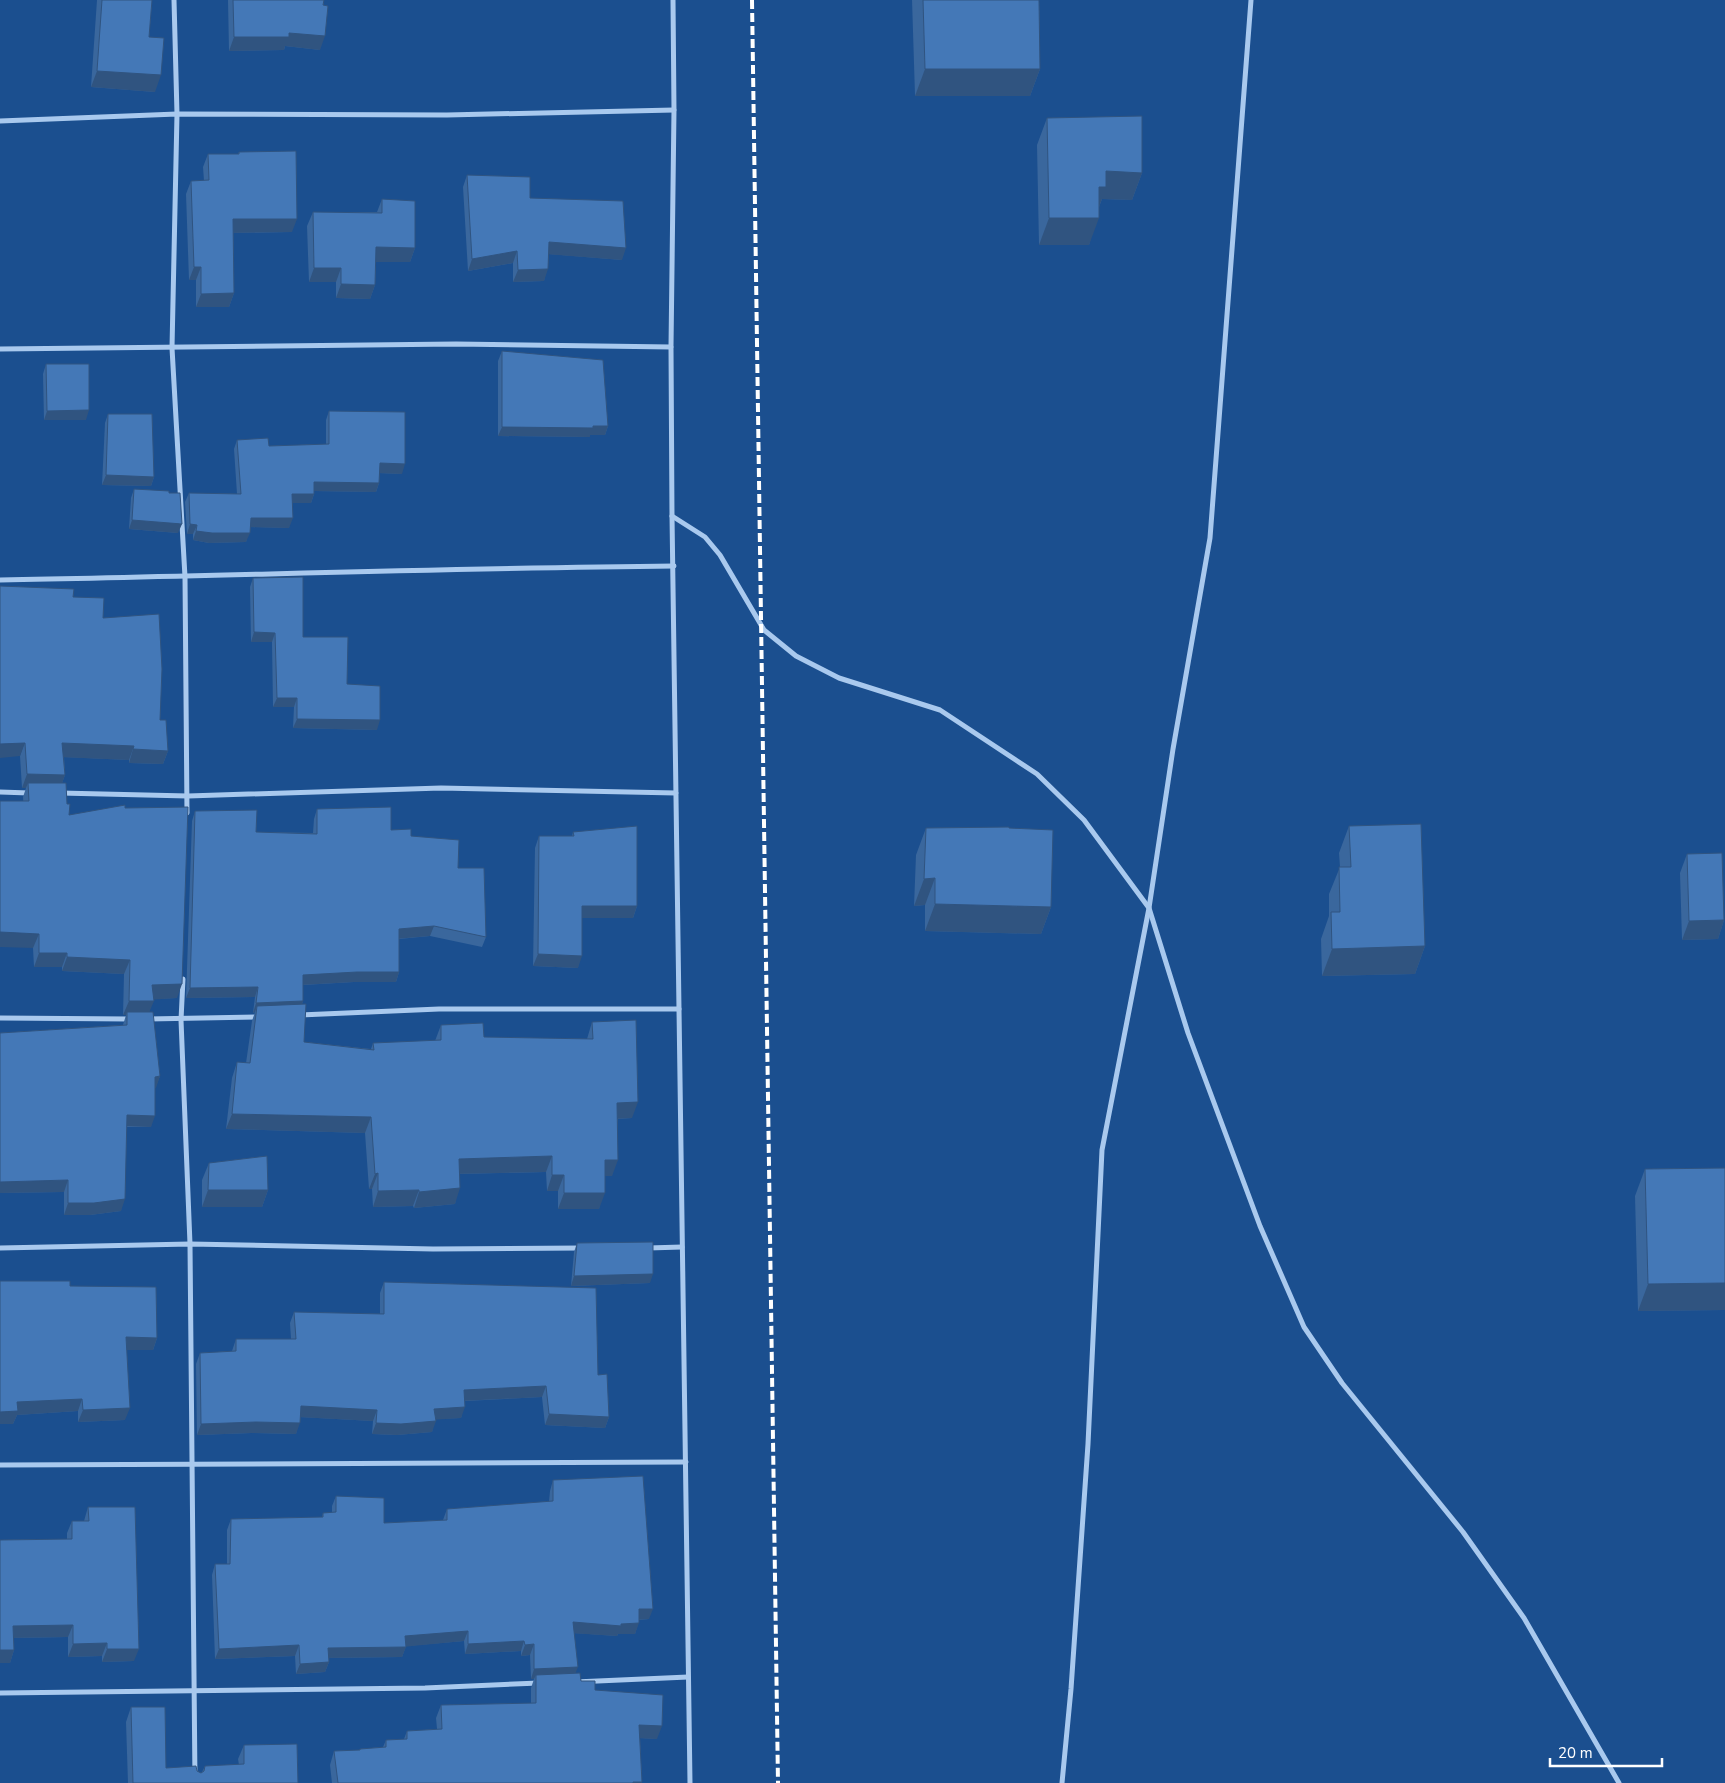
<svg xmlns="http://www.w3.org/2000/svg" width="1725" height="1783" font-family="'Nunito Sans',sans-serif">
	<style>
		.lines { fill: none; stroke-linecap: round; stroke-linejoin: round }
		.minor { stroke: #a9c9ee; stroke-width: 5 }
		.rail { stroke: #fff; stroke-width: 4; stroke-dasharray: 9 4; stroke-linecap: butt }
		.wall { fill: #3a679d }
		.shaded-wall { fill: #305480 }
		.building { fill: #4478b7; stroke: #305480 }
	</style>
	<rect width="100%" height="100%" fill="#1b4f8f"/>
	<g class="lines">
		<g class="minor">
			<polyline points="174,0 177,114 172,348 185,577 187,813"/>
			<polyline points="673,0 674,110 671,347 672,516 690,1783"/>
			<polyline points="0,121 177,114 447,115 674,110"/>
			<polyline points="0,349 456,344 671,347"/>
			<polyline points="672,516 705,537 720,555 764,630 796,656 839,678 940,710 1037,774 1084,820 1149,908 1188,1033 1260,1226 1304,1327 1342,1383 1463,1532 1524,1618 1619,1783"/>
			<path d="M0,580c225,-4 449,-12 674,-14"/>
			<polyline points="0,792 29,793"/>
			<polyline points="60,793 188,796 441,788 676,793"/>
			<polyline points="183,979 181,1020 190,1244 195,1783"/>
			<polyline points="300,1015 439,1009 679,1009"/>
			<polyline points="0,1018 129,1019"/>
			<polyline points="148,1019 259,1017"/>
			<polyline points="0,1248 190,1244 433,1249 582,1248"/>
			<polyline points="648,1248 682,1247"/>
			<polyline points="0,1465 686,1462"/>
			<polyline points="575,1682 688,1677"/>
			<polyline points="0,1693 425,1688 539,1683"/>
			<polyline points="1062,1783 1071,1689 1088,1444 1102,1150 1149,908 1173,749 1210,538 1251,0"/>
		</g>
		<polyline class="rail" points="752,0 778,1783"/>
	</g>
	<g class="wall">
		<polygon points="97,0 152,0 149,37 155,92 91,87"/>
		<polygon points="228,0 324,0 320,50 285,46 284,50 229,51"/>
		<polygon points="912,0 1039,0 1040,69 1030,96 915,96"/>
		<polygon points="1047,118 1142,173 1132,200 1102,199 1099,207 1089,245 1039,245 1037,145"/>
		<polygon points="239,152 292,232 233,233 234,293 229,307 196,307 196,280 189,280 186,194 191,181 204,181 203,167 208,154 238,154"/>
		<polygon points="467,175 530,198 622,260 549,254 544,281 513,282 513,263 468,271 463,187"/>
		<polygon points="382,199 415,248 410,262 376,262 375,285 370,299 336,298 336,282 309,282 307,226 313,212 377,212"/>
		<polygon points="502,351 608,426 605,435 590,435 590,437 498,436 498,361"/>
		<polygon points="46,364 86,420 44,420 43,374"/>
		<polygon points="329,411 402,474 379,473 379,483 376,492 314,491 314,494 311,503 292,503 289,528 250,527 246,542 209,543 193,540 193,534 187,534 185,502 189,493 237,494 234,449 237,440 269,446 326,444 326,420"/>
		<polygon points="108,414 154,477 151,486 102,485 105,423"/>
		<polygon points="134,489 178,533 129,529 131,498"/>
		<polygon points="253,578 303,637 347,684 377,730 293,728 294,707 273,707 272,642 251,642 250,587"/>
		<polygon points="73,597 103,618 160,720 168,751 163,764 129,763 129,760 64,757 65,775 62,783 69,815 177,998 153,999 149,1012 160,1076 155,1088 151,1127 127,1127 121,1211 90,1215 64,1215 64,1192 0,1193 0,1033 123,1025 126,1015 123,1015 124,974 62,971 62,967 34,967 33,948 23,797 26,788 22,788 20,756"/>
		<polygon points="317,809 411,836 458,868 486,937 482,947 430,936 399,939 399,972 396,982 354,982 303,985 303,1001 302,1004 304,1042 371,1049 373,1043 435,1041 441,1025 484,1037 587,1039 592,1022 632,1118 618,1119 612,1176 605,1176 599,1209 558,1209 558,1191 547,1191 546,1172 460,1174 455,1204 414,1208 413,1206 373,1207 372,1189 369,1189 365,1133 226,1129 232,1078 237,1062 246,1063 252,1021 255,1012 253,1013 255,997 186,998 192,821 195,811 256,832 313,833 314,819"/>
		<polygon points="1349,826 1425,946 1415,974 1322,976 1321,939 1329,916 1329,894 1340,867 1339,853"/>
		<polygon points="926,828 1009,828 1051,907 1041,934 925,931 925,905 914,906 916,855"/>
		<polygon points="573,832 637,906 633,918 582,918 578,968 533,966 535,848 539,836 572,836"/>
		<polygon points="1687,854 1724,920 1718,939 1682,940 1680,873"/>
		<polygon points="209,1163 268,1190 262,1207 202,1207 202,1180"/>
		<polygon points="1725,1168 1725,1310 1638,1311 1635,1196 1645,1169"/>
		<polygon points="577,1243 650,1283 571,1286 574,1252"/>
		<polygon points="384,1282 598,1375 609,1417 605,1428 545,1425 542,1397 465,1401 461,1418 435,1419 432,1432 397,1435 372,1434 373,1421 300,1417 296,1434 252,1433 197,1435 196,1364 200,1353 232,1351 236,1339 291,1339 290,1323 294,1312 380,1314 380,1293"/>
		<polygon points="70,1286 157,1338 153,1350 127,1350 125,1420 78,1422 78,1411 17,1415 13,1424 0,1424"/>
		<polygon points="553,1480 649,1619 639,1620 635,1634 618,1634 617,1636 574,1633 575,1673 581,1681 595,1690 657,1739 640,1738 642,1783 332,1783 330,1765 334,1751 359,1750 360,1749 383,1747 386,1740 404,1739 407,1731 437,1729 436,1718 441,1705 531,1703 531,1688 534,1679 531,1679 530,1655 521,1656 521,1651 465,1654 464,1641 406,1646 402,1657 329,1658 329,1662 325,1672 296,1674 295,1656 215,1659 212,1575 215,1564 227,1564 227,1530 231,1519 322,1517 323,1513 332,1513 332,1506 336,1496 384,1523 443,1520 447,1509 549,1502 550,1491"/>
		<polygon points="88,1507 134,1661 102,1662 102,1656 68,1657 68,1637 14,1638 14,1650 10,1663 0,1663 0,1540 67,1539 67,1533 72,1521 84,1521"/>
		<polygon points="131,1707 166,1768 197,1771 201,1773 202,1772 205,1766 239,1765 238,1759 244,1745 298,1783 128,1783 126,1722"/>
	</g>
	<g class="shaded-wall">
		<polygon points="289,33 325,36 320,50 285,46 284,50 229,51 234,37"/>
		<polygon points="925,69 1040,69 1030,96 915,96"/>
		<polygon points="97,71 161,75 155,92 91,87"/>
		<polygon points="1106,171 1142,173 1132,200 1102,199 1096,214 1099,187"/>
		<polygon points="1049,218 1099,218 1089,245 1039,245"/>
		<polygon points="233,219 297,219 292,232 228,233"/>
		<polygon points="549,242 626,248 622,260 545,254"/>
		<polygon points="376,247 415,248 410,262 371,262"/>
		<polygon points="517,251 513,263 468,271 472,259"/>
		<polygon points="194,267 201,267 196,280 189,280"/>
		<polygon points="314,268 341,268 336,282 309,282"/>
		<polygon points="548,269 544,281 513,282 518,270"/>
		<polygon points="341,284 375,285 370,299 336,298"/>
		<polygon points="234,293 229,307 196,307 201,294"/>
		<polygon points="89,410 86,420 44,420 47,411"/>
		<polygon points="608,426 605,435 590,435 590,437 498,436 502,427"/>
		<polygon points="380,463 405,464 402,474 376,473"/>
		<polygon points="106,475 154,477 151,486 102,485"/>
		<polygon points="314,482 379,483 376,492 311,491"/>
		<polygon points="292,494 314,494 311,503 289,503"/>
		<polygon points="251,518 293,518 289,528 248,527"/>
		<polygon points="132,520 182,524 178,533 129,529"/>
		<polygon points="190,524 197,525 193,534 187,534"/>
		<polygon points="196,531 250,533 246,542 209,543 193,540"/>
		<polygon points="254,632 275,633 272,642 251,642"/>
		<polygon points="277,698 297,698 294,707 273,707"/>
		<polygon points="297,719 380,720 377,730 293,728"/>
		<polygon points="25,743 20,756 0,758 0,744"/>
		<polygon points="62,743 134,746 129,760 58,757"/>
		<polygon points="133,749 168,751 163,764 129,763"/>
		<polygon points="27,774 65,775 60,789 28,783 26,788 22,788"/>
		<polygon points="935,878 925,905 914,906 924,879"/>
		<polygon points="935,904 1051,907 1041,934 925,931"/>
		<polygon points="582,906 637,906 633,918 578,918"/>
		<polygon points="1724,920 1718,939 1682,940 1689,921"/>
		<polygon points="434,926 430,936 395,939 399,929"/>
		<polygon points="0,932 39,934 33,948 0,947"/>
		<polygon points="1425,946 1415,974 1322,976 1332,949"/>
		<polygon points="39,953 67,953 62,967 34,967"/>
		<polygon points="538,954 582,956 578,968 533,966"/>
		<polygon points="67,957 130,960 124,974 62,971"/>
		<polygon points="357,972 399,972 396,982 354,982 300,985 303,975"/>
		<polygon points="182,984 177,998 147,1000 152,985"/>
		<polygon points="258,987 255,997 186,998 190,988"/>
		<polygon points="129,1001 154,1001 148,1015 127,1012 126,1015 123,1015"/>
		<polygon points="303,1001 300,1011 257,1006 255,1012 253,1013 256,1003"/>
		<polygon points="160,1076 156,1088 151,1088 155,1077"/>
		<polygon points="638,1102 632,1118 612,1119 617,1103"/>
		<polygon points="232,1114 371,1117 365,1133 226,1129"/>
		<polygon points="127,1115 155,1116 151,1127 123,1126"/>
		<polygon points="552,1156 546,1172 453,1174 459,1159"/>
		<polygon points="605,1160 618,1160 612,1176 599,1176"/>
		<polygon points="378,1173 372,1189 369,1189 375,1174"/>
		<polygon points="552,1175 564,1175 558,1191 547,1191"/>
		<polygon points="68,1180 64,1192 0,1193 0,1182"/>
		<polygon points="460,1188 455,1204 414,1208 419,1192"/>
		<polygon points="208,1190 268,1190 262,1207 202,1207"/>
		<polygon points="419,1190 413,1206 373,1207 378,1191"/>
		<polygon points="564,1193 605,1193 599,1209 558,1209"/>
		<polygon points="125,1199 121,1211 90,1215 64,1215 68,1203"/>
		<polygon points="653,1274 650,1283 571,1286 574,1276"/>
		<polygon points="1725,1283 1725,1310 1638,1311 1648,1284"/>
		<polygon points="126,1337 157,1338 153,1350 122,1350"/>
		<polygon points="546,1386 542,1397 460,1401 464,1390"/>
		<polygon points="82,1399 78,1411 17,1415 13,1424 0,1424 0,1412 17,1402"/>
		<polygon points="301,1406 377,1410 373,1421 297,1417"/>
		<polygon points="465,1407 461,1418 430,1420 434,1409"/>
		<polygon points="130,1408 125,1420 78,1422 83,1410"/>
		<polygon points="549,1414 609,1417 605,1428 545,1425"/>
		<polygon points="436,1421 432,1432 397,1435 372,1434 376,1423"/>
		<polygon points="256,1422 300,1423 296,1434 252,1433 197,1435 201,1424"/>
		<polygon points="639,1609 653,1609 649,1619 635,1620"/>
		<polygon points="573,1622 621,1624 639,1623 635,1634 618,1634 617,1636 569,1633"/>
		<polygon points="73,1625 68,1637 9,1638 13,1626"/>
		<polygon points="468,1631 464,1641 402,1647 405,1636"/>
		<polygon points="524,1641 521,1651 465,1654 468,1644"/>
		<polygon points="107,1643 102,1656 68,1657 73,1644"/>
		<polygon points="534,1644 530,1655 521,1656 525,1645"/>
		<polygon points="299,1645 295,1656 215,1659 219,1649"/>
		<polygon points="406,1647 402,1657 324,1658 328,1648"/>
		<polygon points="107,1649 139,1649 134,1661 102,1662"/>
		<polygon points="0,1650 14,1650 10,1663 0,1663"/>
		<polygon points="329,1662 325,1672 296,1674 300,1664"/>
		<polygon points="578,1667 574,1677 536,1675 534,1679 531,1679 534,1669"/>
		<polygon points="639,1725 662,1726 657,1739 634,1738"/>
		<rect x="633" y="1782" width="9" height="1"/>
	</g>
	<g class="building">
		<polygon points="102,0 152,0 149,37 164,38 161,75 97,71"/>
		<polygon points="233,0 324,0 323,5 328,6 325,36 289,33 289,37 234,37"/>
		<polygon points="923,0 1039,0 1040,69 925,69"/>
		<polygon points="1142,116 1142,173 1106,171 1106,187 1099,187 1099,218 1049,218 1047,118"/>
		<polygon points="296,151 297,219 233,219 234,293 201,294 201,267 194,267 191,181 209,180 208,154 239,154 239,152"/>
		<polygon points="467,175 530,177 530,198 623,201 626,248 549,242 548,269 518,270 517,251 472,259"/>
		<polygon points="382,199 415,201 415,248 376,247 375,285 341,284 341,268 314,268 313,212 382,213"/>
		<polygon points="502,351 603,360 608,426 593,426 593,428 502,427"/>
		<polygon points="46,364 89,364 89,410 47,411"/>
		<polygon points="329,411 405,412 405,464 380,463 379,483 314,482 314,494 292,494 293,518 251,518 250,533 212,533 196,531 197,525 190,524 189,493 241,494 237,440 268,438 269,446 329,444"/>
		<polygon points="108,414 152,414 154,477 106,475"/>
		<polygon points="134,489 169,491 169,493 180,493 182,524 132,520"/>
		<polygon points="303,577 303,637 348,637 347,684 380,686 380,720 297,719 297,698 277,698 275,633 254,632 253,578"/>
		<polygon points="0,586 74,589 73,597 104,598 103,618 159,614 162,669 160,720 166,720 168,751 133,749 134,746 62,743 65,775 27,774 25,743 0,744"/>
		<polygon points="28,783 66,783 67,804 70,804 69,815 125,805 125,808 188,807 182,984 152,985 154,1001 129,1001 130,960 67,957 67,953 39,953 39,934 0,932 0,801 29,801"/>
		<polygon points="391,807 391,830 411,829 411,836 459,840 458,868 484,868 486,937 434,926 399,929 399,972 357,972 303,975 303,1001 256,1003 258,987 190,988 195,811 257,810 256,832 317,834 317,809"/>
		<polygon points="1421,824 1425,946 1332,949 1331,912 1340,912 1339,867 1351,867 1349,826"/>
		<polygon points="637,826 637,906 582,906 582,956 538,954 539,836 574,836 573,832"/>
		<polygon points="1009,827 1009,828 1053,830 1051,907 935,904 935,878 924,879 926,828"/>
		<polygon points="1722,853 1724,920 1689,921 1687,854"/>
		<polygon points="306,1004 304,1042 374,1050 373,1043 441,1040 441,1025 483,1023 484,1037 593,1039 592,1022 636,1020 638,1102 617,1103 618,1160 605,1160 605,1193 564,1193 564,1175 552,1175 552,1156 459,1159 460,1188 419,1192 419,1190 378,1191 378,1173 375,1174 371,1117 232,1114 237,1062 250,1063 257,1006"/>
		<polygon points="127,1012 153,1012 160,1076 155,1077 155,1116 127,1115 125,1199 94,1203 68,1203 68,1180 0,1182 0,1033 127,1025"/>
		<polygon points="267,1156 268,1190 208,1190 209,1163"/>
		<polygon points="1725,1168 1725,1283 1648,1284 1645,1169"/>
		<polygon points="653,1242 653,1274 574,1276 577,1243"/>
		<polygon points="0,1281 70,1281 70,1286 156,1287 157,1338 126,1337 130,1408 83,1410 82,1399 17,1402 18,1411 0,1412"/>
		<polygon points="384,1282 596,1288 598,1375 607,1374 609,1417 549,1414 546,1386 464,1390 465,1407 434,1409 436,1421 401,1424 376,1423 377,1410 301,1406 300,1423 256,1422 201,1424 200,1353 236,1351 236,1339 296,1339 294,1312 384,1314"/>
		<polygon points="643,1476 653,1609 639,1609 639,1623 621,1624 621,1626 573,1622 578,1667 534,1669 534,1644 525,1645 524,1641 468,1644 468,1631 405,1636 406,1647 328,1648 329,1662 300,1664 299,1645 219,1649 215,1564 230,1564 231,1519 323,1517 323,1513 336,1512 336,1496 384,1498 384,1523 447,1520 447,1509 553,1501 553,1480"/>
		<polygon points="88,1507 135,1507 139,1649 107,1649 107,1643 73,1644 73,1625 13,1626 14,1650 0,1650 0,1540 72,1539 72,1521 89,1521"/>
		<polygon points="580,1673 581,1681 595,1681 595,1690 663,1695 662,1726 639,1725 642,1782 633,1782 633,1783 338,1783 334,1751 360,1750 360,1749 386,1747 386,1740 407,1739 407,1731 442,1729 441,1705 536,1703 536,1675"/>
		<polygon points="131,1707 165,1707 166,1768 196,1766 197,1771 201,1773 204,1771 205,1766 244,1764 244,1745 297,1744 298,1783 133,1783"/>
	</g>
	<path d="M1550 1758v8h112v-8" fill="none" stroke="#ffffff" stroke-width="2.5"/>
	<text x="1558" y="1758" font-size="15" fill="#ffffff" stroke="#1b4f8f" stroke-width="4" paint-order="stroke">20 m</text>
</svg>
